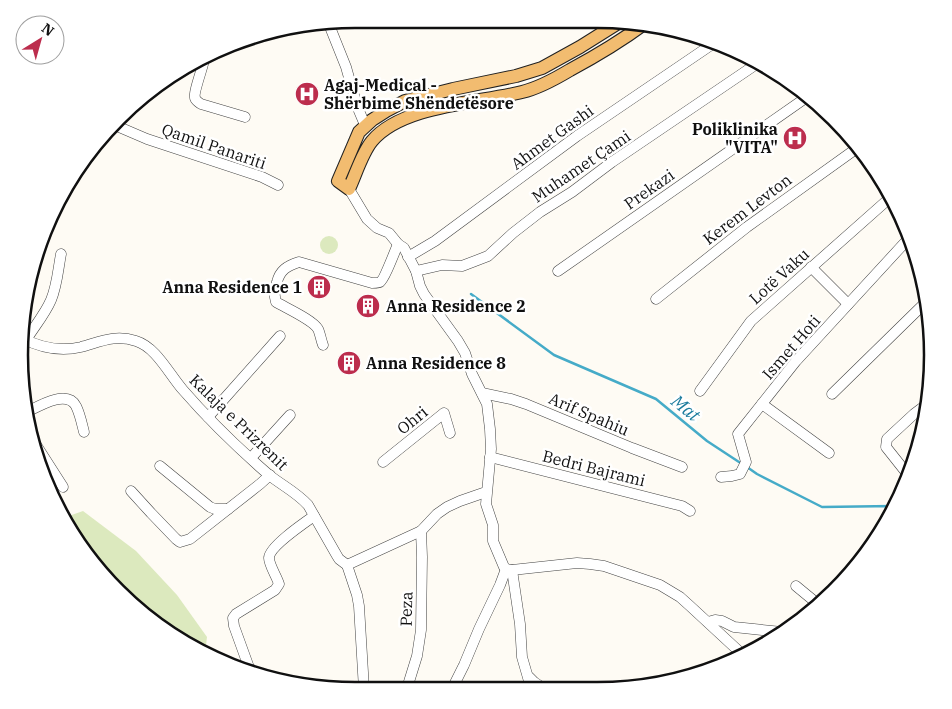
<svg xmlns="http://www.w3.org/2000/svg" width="952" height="709" font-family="'IBM Plex Serif',serif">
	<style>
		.green { fill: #dce9be }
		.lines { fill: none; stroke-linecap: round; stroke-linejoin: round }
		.stream { stroke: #45abc8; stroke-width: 2.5 }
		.minor-casing { stroke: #434343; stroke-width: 11 }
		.major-casing { stroke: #212121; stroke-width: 14 }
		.minor { stroke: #fff; stroke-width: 10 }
		.major { stroke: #f2bc70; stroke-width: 12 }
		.labels { text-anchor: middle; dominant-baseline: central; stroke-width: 5; stroke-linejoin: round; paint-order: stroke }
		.poi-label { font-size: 16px; font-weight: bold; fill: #101010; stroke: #fff; text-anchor: start }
		.street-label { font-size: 16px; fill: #101010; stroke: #fff }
		.water-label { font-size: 18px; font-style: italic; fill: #1d7d9e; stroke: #fff }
		.rim { fill: none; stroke: #101010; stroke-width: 2.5 }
	</style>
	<rect width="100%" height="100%" fill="#fefbf4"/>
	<g class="green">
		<circle cx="329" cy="245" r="9"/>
		<polygon points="83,511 136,551 177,595 207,637 205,654 187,645 133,607 88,559 66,517"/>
	</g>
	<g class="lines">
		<g class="stream">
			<polyline points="471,294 554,355 656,399 707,441 742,464"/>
			<polyline points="747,467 757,474 822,507 893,506 895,507"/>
		</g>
		<g class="minor-casing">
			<g id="minor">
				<polyline points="328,22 346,67 357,106 365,125"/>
				<path d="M205,56c-1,9 -12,36 -10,42 1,3 3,4 6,6l44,13"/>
				<polyline points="112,124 147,139 262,177 278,185"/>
				<polyline points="349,189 367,219 377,228 389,233 398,244 404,248 416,271 420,286 424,294 458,341 465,353 472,374 487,404 490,429 491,449 486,504 493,525 493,541 504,567 506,569 512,570 577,563 590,564 604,566 660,585 680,597 690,606 743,655"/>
				<polyline points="408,257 435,241 577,136 714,43"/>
				<polyline points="811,267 848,304"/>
				<polyline points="416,271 442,265 462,266 488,256 513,233 540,212 572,192 612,162 758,63"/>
				<polyline points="558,271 807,97"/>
				<polyline points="656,299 747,227 860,146"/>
				<path d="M22,338c19,10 38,14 59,9 19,-5 34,-13 55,-6 20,6 33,33 47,49 26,30 56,59 86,85 14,11 27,17 39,30l28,49 3,5 8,6 10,30 2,11 5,83"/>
				<path d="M26,340c8,-13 19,-26 25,-40 6,-14 7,-30 10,-46"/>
				<path d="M323,345c-2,-5 -3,-12 -5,-16 -5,-9 -32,-21 -42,-27 -2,-8 -2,-12 1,-20 3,-12 10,-16 22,-20l73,21c2,0 7,0 8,-1 4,-2 15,-31 18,-38"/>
				<polyline points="700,391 751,321 892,196"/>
				<polyline points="482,393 511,399 526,404 632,448 682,467"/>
				<polyline points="832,394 927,301"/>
				<polyline points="762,404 829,453"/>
				<path d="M27,412c12,-6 40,-23 49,-6 4,8 6,18 8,26"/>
				<polyline points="208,417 280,336"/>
				<polyline points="31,437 63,487"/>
				<polyline points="490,457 674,504 682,506 690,511"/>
				<polyline points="251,458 290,415"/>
				<polyline points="383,462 444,413 450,433"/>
				<polyline points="160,466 210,507 215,509 228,509"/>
				<polyline points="909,476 886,447 887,439 914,414 930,402"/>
				<polyline points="721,477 732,476 740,474 746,462 738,434 796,361 910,237"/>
				<polyline points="131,491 151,513 176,539 180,542 190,539 260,484 270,475"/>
				<polyline points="347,565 421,531 437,514 447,507 460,501 486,492"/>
				<polyline points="512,570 520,624 522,657 531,688"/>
				<polyline points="796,586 819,605"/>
				<polyline points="708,622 715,620 722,621 734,627 782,632"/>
				<path d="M251,673l-17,-47 -1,-8 3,-4 39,-24 4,-6c-2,-7 -10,-19 -10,-26 0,-11 35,-35 45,-42"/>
				<polyline points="529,677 534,682 543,688"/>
				<polyline points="408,685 417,656 421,630 422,557 421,531"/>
				<polyline points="452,689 464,665 479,629 500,585 506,569"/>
			</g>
		</g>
		<g class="major-casing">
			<path id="major" d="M623,20l-43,27 -38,21 -26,8 -63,13 -48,12 -19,10 -14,9 -13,12 -21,49 11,8c7,-15 13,-36 23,-48 30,-36 107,-38 150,-49 17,-4 33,-13 48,-22 26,-14 51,-29 74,-46"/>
		</g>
		<use href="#minor" class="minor"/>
		<use href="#major" class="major"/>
	</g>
	<defs>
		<g id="hospital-disc" transform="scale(1.25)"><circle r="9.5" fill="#bc2d4d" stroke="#fff"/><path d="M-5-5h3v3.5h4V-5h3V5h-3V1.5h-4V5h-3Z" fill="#fff"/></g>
		<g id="building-disc" transform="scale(1.25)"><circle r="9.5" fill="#bc2d4d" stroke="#fff"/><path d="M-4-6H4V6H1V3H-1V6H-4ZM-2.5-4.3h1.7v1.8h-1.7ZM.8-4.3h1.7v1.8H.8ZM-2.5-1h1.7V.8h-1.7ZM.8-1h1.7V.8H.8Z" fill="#fff"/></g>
	</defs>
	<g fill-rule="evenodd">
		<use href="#hospital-disc" x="307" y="94"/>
		<use href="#hospital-disc" x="795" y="138"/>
		<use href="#building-disc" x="319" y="287"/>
		<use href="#building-disc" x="368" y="306"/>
		<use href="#building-disc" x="349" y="363"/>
	</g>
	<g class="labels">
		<g class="poi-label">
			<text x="324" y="85">Agaj-Medical -<tspan x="324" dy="18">Shërbime Shëndetësore</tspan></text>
			<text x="778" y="129" text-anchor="end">Poliklinika<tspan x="778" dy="18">"VITA"</tspan></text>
			<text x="302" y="287" text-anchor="end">Anna Residence 1</text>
			<text x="386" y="306">Anna Residence 2</text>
			<text x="366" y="363">Anna Residence 8</text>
		</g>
		<g class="street-label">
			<text transform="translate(552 137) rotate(-36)">Ahmet Gashi</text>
			<text transform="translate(214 146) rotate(19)">Qamil Panariti</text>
			<text transform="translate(581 166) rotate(-34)">Muhamet Çami</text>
			<text transform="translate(649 189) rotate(-35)">Prekazi</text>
			<text transform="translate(747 209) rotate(-37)">Kerem Levton</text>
			<text transform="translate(779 276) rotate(-42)">Lotë Vaku</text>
			<text transform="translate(791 347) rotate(-49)">Ismet Hoti</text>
			<text transform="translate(589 414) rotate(23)">Arif Spahiu</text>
			<text transform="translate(412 420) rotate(-39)">Ohri</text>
			<text transform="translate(239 422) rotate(44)">Kalaja e Prizrenit</text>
			<text transform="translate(594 468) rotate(14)">Bedri Bajrami</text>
			<text transform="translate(406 609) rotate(-89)">Peza</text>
		</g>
		<g class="water-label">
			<text transform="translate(686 408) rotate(39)">Mat</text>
		</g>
	</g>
	<path d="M0 0H952V709H0ZM355 28H597A327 327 0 0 1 924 355V355A327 327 0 0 1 597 682H355A327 327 0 0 1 28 355V355A327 327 0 0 1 355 28Z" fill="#fff" fill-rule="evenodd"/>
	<path class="rim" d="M355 28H597A327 327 0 0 1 924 355V355A327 327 0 0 1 597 682H355A327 327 0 0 1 28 355V355A327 327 0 0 1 355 28Z"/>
	<g transform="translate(40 40) rotate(37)"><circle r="24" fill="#ffffff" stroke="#9f9f9f"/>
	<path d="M0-4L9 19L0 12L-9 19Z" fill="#bc2d4d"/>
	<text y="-8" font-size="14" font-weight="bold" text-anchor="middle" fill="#101010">N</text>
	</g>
</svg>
